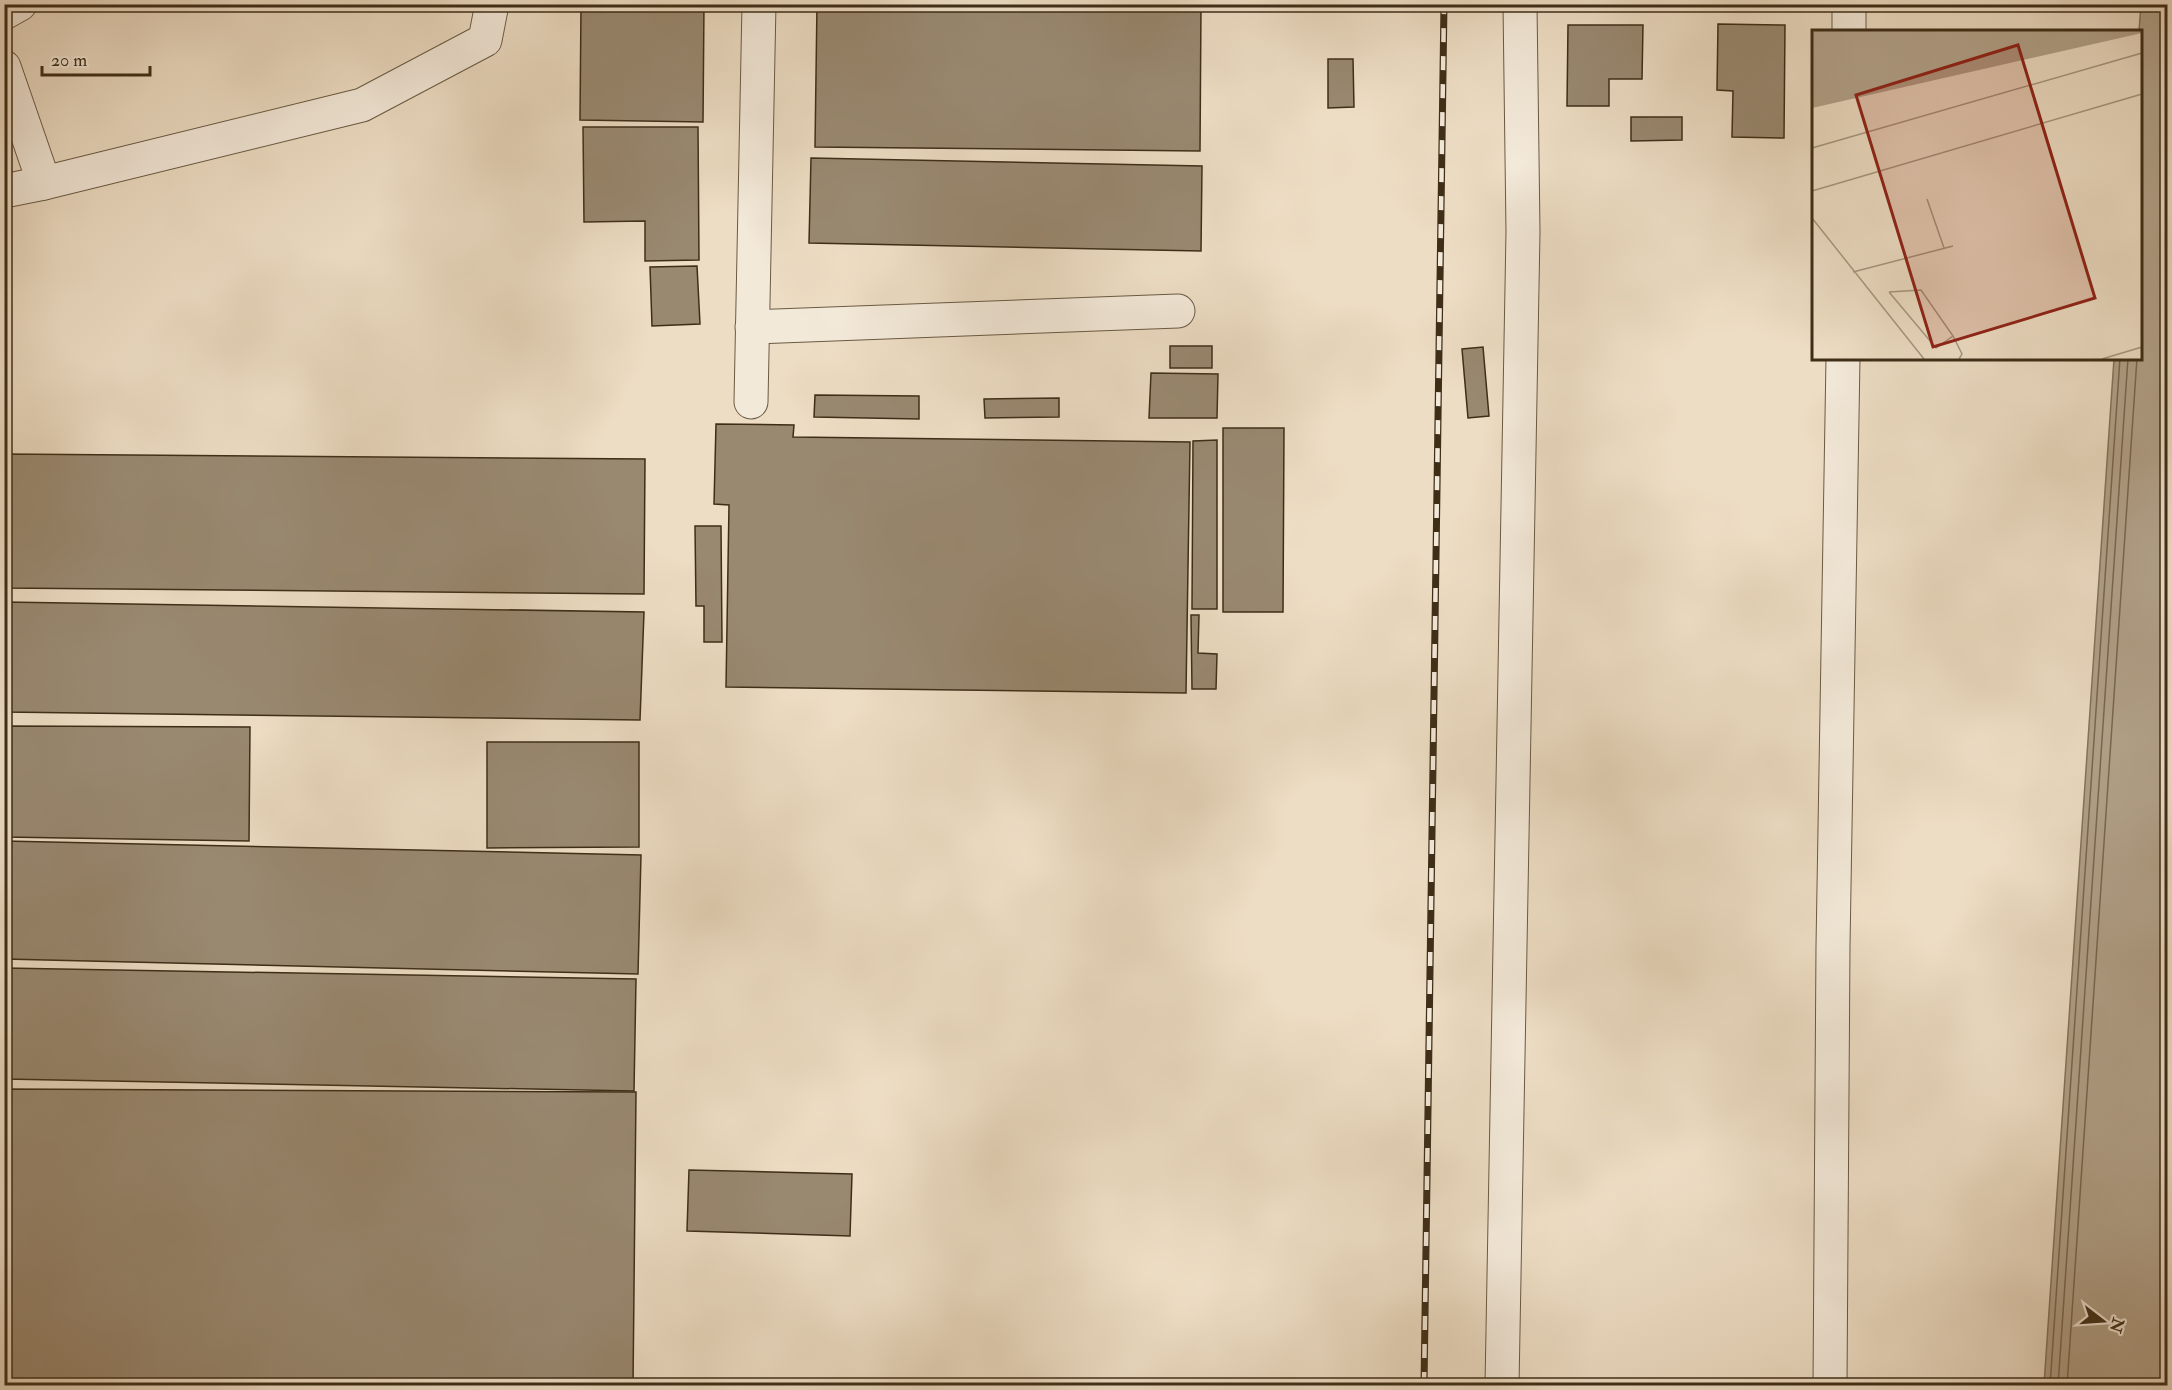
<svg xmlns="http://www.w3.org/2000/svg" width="2172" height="1390" font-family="'IM FELL Double Pica',serif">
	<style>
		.water { fill: #b2a28a; stroke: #84745c; stroke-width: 1.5 }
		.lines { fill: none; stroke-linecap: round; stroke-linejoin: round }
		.shore { stroke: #786851; stroke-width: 1.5 }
		.building { fill: #998971; stroke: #3e2e18; stroke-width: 1.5 }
		.minor-casing { stroke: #6a5a43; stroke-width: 35 }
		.minor { stroke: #f3e9d9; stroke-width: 33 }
		.rail-casing { stroke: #3e2e18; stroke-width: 7 }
		.rail { stroke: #f3e9d9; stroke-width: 4.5; stroke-dasharray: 14; stroke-linecap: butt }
		.inset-road { fill: none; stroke: #a7977f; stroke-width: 1.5 }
		.view { fill: #8f2418; fill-opacity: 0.15; stroke: #8f2418; stroke-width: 3 }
		.inset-edge { fill: none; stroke: #3e2e18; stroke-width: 3 }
	</style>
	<rect width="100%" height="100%" fill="#edddc4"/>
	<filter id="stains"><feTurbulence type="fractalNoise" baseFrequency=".00333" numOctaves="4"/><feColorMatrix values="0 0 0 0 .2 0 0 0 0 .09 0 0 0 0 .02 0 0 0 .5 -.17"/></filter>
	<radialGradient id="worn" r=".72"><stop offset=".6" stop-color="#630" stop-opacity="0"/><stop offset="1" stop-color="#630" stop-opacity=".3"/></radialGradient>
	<polygon class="water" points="2141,5 2168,5 2167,1385 2044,1385 2114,359 2140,358 2140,32 2139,31"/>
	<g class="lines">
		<g class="shore">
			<polyline points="2050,1386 2120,358"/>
			<polyline points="2058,1386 2128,358"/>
			<polyline points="2067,1386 2137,358"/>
		</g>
	</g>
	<g class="building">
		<polygon points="581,4 704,4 703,122 580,120"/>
		<polygon points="817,4 1201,4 1200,151 815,147"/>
		<polygon points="1718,24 1785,25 1784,138 1732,137 1733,91 1717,90"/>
		<polygon points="1568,25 1643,25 1642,79 1609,79 1609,106 1567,106"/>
		<polygon points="1328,59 1353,59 1354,107 1328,108"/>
		<polygon points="1631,117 1682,117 1682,140 1631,141"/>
		<polygon points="583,127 698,127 699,260 645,261 645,221 584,222"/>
		<polygon points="811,158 1202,166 1201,251 809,243"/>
		<polygon points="697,266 700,324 652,326 650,267"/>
		<rect x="1170" y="346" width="42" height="22"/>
		<polygon points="1483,347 1489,416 1468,418 1462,349"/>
		<polygon points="1151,373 1218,374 1217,418 1149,418"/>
		<polygon points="815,395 919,396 919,419 814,417"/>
		<polygon points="1059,398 1059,417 985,418 984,399"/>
		<polygon points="716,424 794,425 793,437 1190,442 1186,693 726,687 729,505 714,504"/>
		<polygon points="1223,428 1284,428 1283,612 1223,612"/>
		<polygon points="1217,440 1217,609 1192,609 1193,441"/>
		<polygon points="4,454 645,459 644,594 4,588"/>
		<polygon points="695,526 721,526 722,642 704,642 704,606 696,606"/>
		<polygon points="4,602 644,612 640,720 4,712"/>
		<polygon points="1191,615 1199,615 1198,653 1217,654 1216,689 1192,689"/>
		<polygon points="4,726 250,727 249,841 4,837"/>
		<polygon points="487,742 639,742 639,847 487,848"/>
		<polygon points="4,841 641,855 638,974 4,959"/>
		<polygon points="4,968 636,979 634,1091 4,1079"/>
		<polygon points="4,1089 636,1092 633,1386 4,1386"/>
		<polygon points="689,1170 852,1174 850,1236 687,1231"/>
	</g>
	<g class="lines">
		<g class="minor-casing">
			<g id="minor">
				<polyline points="4,13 20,4"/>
				<polyline points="1849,32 1849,4"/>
				<polyline points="4,67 44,183"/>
				<polyline points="4,191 44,183 362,105 485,40 492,4"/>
				<polyline points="752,327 1178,311"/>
				<polyline points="751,402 759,4"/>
				<polyline points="1502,1386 1523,232 1520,4"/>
				<polyline points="1830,1386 1833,946 1843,358"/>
			</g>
		</g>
		<use href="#minor" class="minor"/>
		<g class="rail-casing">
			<polyline id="rail" points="1424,1386 1444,4"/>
		</g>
		<use href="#rail" class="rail"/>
	</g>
	<g transform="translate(1812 30)">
		<rect width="330" height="330" fill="#edddc4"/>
		<path d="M0,1h330v2l-330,75z" fill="#b2a28a"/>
		<path class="inset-road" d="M0,118l330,-95M0,161l330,-97M115,169l17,49M0,188l112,141M41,242l100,-26M77,262l32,-2 32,46 9,18 -3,5M77,262l47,56 17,-12M290,329l40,-12"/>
		<path class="view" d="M206,15l77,253 -162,49 -77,-252z"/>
		<rect width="330" height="330" class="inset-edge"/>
	</g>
	<rect width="2172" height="1390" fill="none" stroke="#edddc4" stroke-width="24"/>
	<rect x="6" y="6" width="2160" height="1378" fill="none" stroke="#3e2e18" stroke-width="3"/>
	<rect x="12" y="12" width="2148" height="1366" fill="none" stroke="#3e2e18" stroke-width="1.5"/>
	<g transform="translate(2103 1321) rotate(107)" stroke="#f3e9d9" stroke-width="4.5" paint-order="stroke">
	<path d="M0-4.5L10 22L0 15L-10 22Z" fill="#3e2e18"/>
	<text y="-9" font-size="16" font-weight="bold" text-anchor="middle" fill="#3e2e18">N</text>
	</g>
	<path d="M42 66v9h108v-9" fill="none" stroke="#3e2e18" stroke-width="3"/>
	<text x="51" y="66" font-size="18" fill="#3e2e18" stroke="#f3e9d9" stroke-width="4.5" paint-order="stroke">20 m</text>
	<rect width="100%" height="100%" filter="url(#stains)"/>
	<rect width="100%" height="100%" fill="url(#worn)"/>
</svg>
